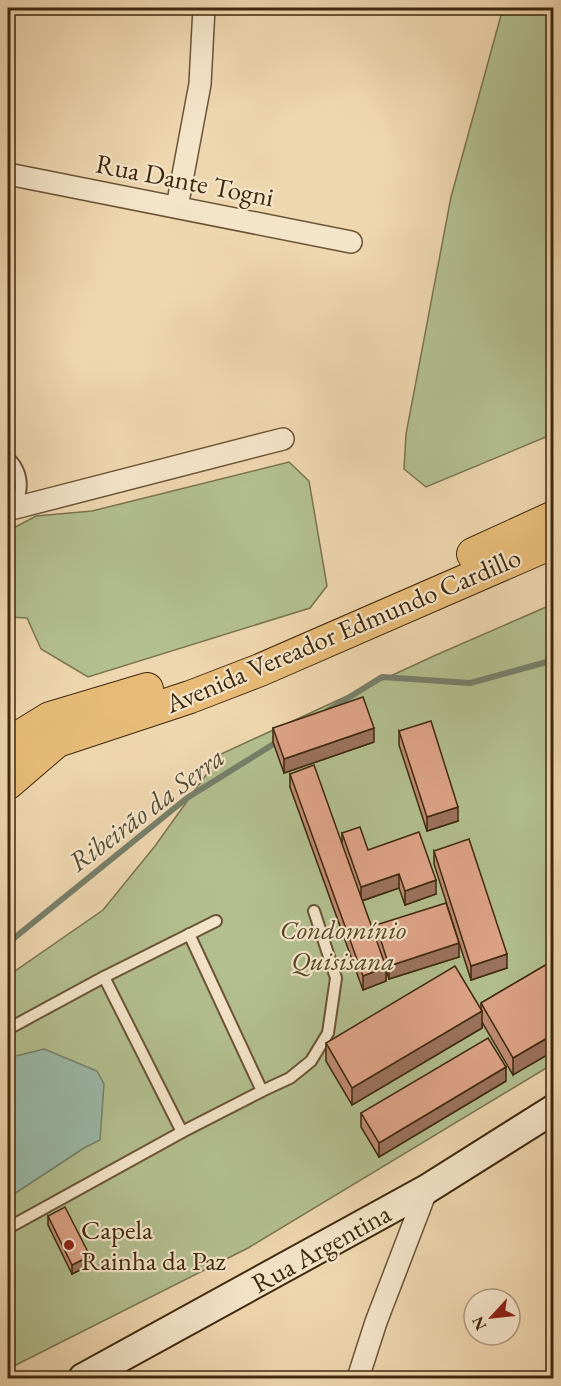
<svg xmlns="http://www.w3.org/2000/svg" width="561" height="1386" font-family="'EB Garamond',serif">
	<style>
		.green { fill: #b3bf8f; stroke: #79744e; stroke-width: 1.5 }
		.water { fill: #9ab9a7; stroke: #767f6a; stroke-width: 1.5 }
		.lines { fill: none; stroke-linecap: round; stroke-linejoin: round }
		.stream { stroke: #767f6a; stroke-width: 6 }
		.lane-casing { stroke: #6b5436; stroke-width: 14 }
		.street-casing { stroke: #6b5436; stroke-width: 24 }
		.secondary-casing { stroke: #3f290e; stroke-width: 32 }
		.primary-casing { stroke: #3f290e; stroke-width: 34 }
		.lane { stroke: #f4e4ca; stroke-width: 10 }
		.street { stroke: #f4e4ca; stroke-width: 21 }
		.secondary { stroke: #f4e4ca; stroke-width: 28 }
		.primary { stroke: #e7bb77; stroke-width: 32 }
		.wall { fill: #bf8c74; stroke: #3f290e; stroke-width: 1.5 }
		.shaded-wall { fill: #9b725e; stroke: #3f290e; stroke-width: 1.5 }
		.building { fill: #dea387; stroke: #3f290e; stroke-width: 1.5 }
		.poi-dot { fill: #8f2418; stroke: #f4e4ca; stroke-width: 2 }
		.labels { text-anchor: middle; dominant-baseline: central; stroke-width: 4.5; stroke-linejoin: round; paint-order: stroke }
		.street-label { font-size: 27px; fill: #3f290e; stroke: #f4e4ca }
		.park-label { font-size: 27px; font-style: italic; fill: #564728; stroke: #f4e4ca }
		.poi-label { font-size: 27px; fill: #3f290e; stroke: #f4e4ca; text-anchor: start }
		.water-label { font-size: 28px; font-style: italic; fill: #564d34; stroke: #f4e4ca }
	</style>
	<rect width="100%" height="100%" fill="#eed6ae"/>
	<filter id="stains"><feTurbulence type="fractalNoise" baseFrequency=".00333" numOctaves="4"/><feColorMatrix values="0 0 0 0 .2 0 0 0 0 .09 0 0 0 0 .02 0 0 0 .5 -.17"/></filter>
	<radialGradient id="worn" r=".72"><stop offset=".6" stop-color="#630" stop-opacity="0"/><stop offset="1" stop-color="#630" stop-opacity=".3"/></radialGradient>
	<g class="green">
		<polygon points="503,8 553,8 553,434 426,487 404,469 406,434 451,197"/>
		<polygon points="289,462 309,481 327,586 310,608 88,677 41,649 27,618 8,617 8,531 36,516 92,511"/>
		<polygon points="553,604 553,1064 248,1248 8,1369 8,976 103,910 155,846 221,754 436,655"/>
	</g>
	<polygon class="water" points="44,1049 97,1071 104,1084 100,1140 84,1148 8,1198 8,1058"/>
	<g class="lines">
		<g class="stream">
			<polyline points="327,711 382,677 470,683 554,660"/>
			<polyline points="8,943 187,798 280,740"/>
		</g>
		<g class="lane-casing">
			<g id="lane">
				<path d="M8,457c18,17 16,41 0,59"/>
				<polyline points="104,977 182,1132"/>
				<polyline points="8,1029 104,977 216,921"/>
				<polyline points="262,1091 290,1078 311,1061 328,1033 336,978 314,911"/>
				<polyline points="8,1228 182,1132 262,1091 189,934"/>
			</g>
		</g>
		<g class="street-casing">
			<g id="street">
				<polyline points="8,174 351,242"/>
				<polyline points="177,207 200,84 204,8"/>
				<polyline points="15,508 283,439"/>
				<polyline points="358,1378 376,1322 427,1189"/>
			</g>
		</g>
		<g class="secondary-casing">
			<polyline id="secondary" points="83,1378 427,1189 554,1109"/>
		</g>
		<g class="primary-casing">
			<g id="primary">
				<polyline points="473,554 554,517"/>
				<polyline points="8,750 24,734 50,718 147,689"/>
				<polyline points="8,783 57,741 190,697 260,670 554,542"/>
			</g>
		</g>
		<use href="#lane" class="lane"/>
		<use href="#street" class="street"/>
		<use href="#secondary" class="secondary"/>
		<use href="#primary" class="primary"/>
	</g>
	<g class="wall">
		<polygon points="273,728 374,742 284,773 273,742"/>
		<polygon points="399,731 458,821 427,831 399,745"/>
		<polygon points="290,774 342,844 342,833 436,894 405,905 399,888 362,901 376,939 376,925 459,957 389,979 386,970 386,981 363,990 290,787"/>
		<polygon points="434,851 507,968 471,980 434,864"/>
		<polygon points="554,960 513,1075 482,1022 482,1028 352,1105 326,1061 326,1043 481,1009 481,1003"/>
		<polygon points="506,1081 379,1157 361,1127 361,1113"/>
		<polygon points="48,1216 90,1265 72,1274 48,1225"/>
	</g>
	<g class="shaded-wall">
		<polygon points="374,728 374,742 284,773 284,759"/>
		<polygon points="458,807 458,821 427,831 427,817"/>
		<polygon points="399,874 399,888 361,901 361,887"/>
		<polygon points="436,880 436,894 405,905 405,891"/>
		<polygon points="459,943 459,957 389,979 389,966"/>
		<polygon points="507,954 507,968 471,980 471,966"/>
		<polygon points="386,967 386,981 363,990 363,976"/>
		<polygon points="482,1011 482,1028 352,1105 352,1088"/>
		<polygon points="554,1034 554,1051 513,1075 513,1058"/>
		<polygon points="506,1067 506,1081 379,1157 379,1143"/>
		<polygon points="90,1256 90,1265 72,1274 72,1265"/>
	</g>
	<g class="building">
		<polygon points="363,697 374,728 284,759 273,728"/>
		<polygon points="431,721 458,807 427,817 399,731"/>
		<polygon points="314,765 386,967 363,976 290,774"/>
		<polygon points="360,827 368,850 419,832 436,880 405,891 399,874 361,887 342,833"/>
		<polygon points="469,839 507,954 471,966 434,851"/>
		<polygon points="446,903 459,943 389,966 376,925"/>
		<polygon points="554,960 554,1034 513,1058 481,1003"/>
		<polygon points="455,966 482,1011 352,1088 326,1043"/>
		<polygon points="488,1038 506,1067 379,1143 361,1113"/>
		<polygon points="65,1207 90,1256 72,1265 48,1216"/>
	</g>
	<circle class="poi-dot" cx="69" cy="1245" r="6"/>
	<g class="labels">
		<g class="street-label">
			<text transform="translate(185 180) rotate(11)">Rua Dante Togni</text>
			<text transform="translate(343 630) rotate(-23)">Avenida Vereador Edmundo Cardillo</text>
			<text transform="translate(321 1248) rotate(-29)">Rua Argentina</text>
		</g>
		<g class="park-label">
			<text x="343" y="929">Condomínio<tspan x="343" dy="31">Quisisana</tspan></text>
		</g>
		<g class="poi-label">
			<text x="81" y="1229">Capela<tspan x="81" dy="31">Rainha da Paz</tspan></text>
		</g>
		<g class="water-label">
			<text transform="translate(146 809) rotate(-37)">Ribeirão da Serra</text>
		</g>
	</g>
	<rect width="561" height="1386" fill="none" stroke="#eed6ae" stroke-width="30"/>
	<rect x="9" y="9" width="543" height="1368" fill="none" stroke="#3f290e" stroke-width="3"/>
	<rect x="15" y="15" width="531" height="1356" fill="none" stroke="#3f290e" stroke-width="1.5"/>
	<g transform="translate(492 1317) rotate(243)"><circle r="28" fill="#f4e4ca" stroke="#ac997f" stroke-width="1.5"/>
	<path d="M0-4.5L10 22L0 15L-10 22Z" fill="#8f2418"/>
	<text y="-9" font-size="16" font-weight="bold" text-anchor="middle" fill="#3f290e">N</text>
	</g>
	<rect width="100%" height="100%" filter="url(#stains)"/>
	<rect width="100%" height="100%" fill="url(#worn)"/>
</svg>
